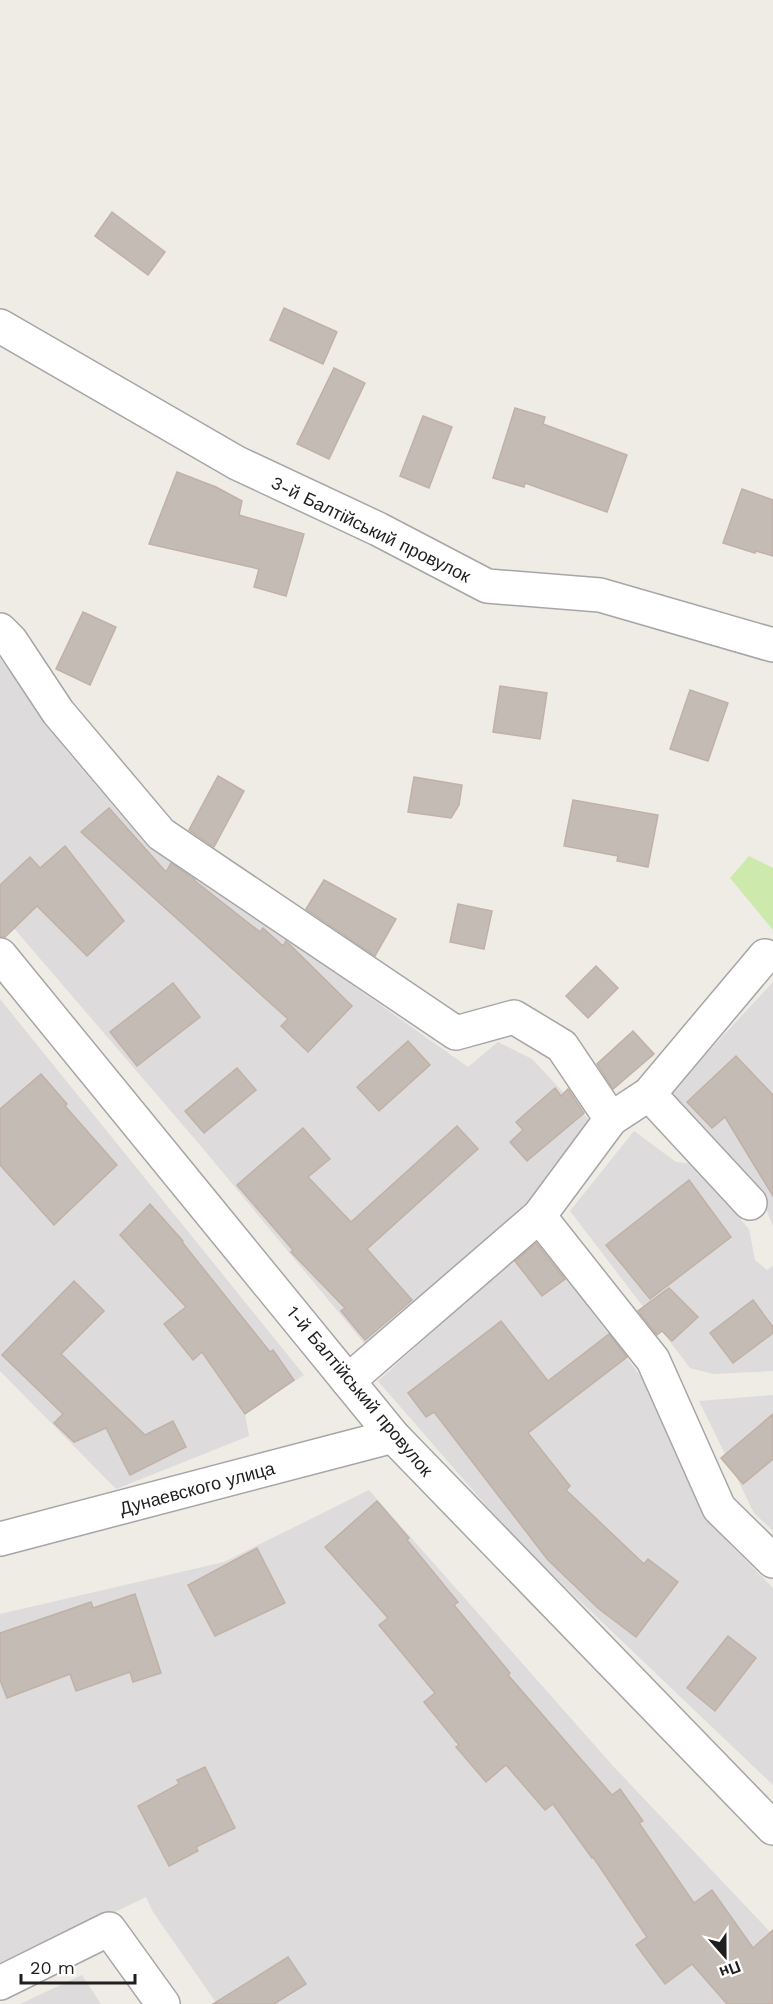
<svg xmlns="http://www.w3.org/2000/svg" width="773" height="2004" font-family="'Work Sans',sans-serif">
	<style>
		.residential { fill: #dddbdc }
		.grass { fill: #cde9ab }
		.building { fill: #c4bbb4; stroke: #c1b1a7; stroke-width: 1.5 }
		.lines { fill: none; stroke-linecap: round; stroke-linejoin: round }
		.street-casing { stroke: #a6a6a6; stroke-width: 36 }
		.street { stroke: #fff; stroke-width: 33 }
		.labels { text-anchor: middle; dominant-baseline: central; stroke-width: 6; stroke-linejoin: round; paint-order: stroke }
		.street-label { font-size: 18px; fill: #1f1f1f; stroke: #fff }
	</style>
	<rect width="100%" height="100%" fill="#efebe5"/>
	<g class="residential">
		<polygon points="0,658 65,749 146,844 293,943 468,1067 498,1042 532,1059 594,1125 534,1201 369,1349 200,1145 0,912"/>
		<polygon points="773,982 773,1226 761,1196 669,1094"/>
		<polygon points="0,999 304,1375 245,1414 249,1436 116,1489 0,1371"/>
		<polygon points="634,1131 676,1162 693,1164 749,1229 755,1260 767,1270 773,1266 773,1371 713,1374 690,1368 570,1211"/>
		<polygon points="536,1238 645,1382 713,1527 773,1588 773,1785 517,1541 378,1381"/>
		<polygon points="773,1395 773,1531 754,1513 699,1401"/>
		<polygon points="369,1490 613,1766 773,1935 773,2004 217,2004 153,1912 146,1897 0,1968 0,1614 224,1562"/>
		<polygon points="82,1975 101,2004 20,2004"/>
	</g>
	<polygon class="grass" points="749,856 773,868 773,930 730,878"/>
	<g class="building">
		<polygon points="112,212 165,252 148,275 95,236"/>
		<polygon points="284,308 337,332 323,364 270,340"/>
		<polygon points="334,368 365,383 329,459 297,444"/>
		<polygon points="515,408 545,417 543,424 627,455 607,512 525,483 524,487 493,478"/>
		<polygon points="423,416 452,427 429,488 400,476"/>
		<polygon points="177,472 216,487 242,501 239,515 304,534 286,596 254,587 259,569 149,544"/>
		<polygon points="742,489 773,500 773,556 756,551 755,553 723,543"/>
		<polygon points="83,612 116,627 90,685 56,669"/>
		<polygon points="500,686 547,693 540,739 493,732"/>
		<polygon points="690,690 728,703 708,761 670,749"/>
		<polygon points="218,776 244,791 214,847 189,830"/>
		<polygon points="414,777 462,785 459,805 451,818 408,812"/>
		<polygon points="573,800 658,815 648,867 617,861 618,856 564,846"/>
		<polygon points="109,808 166,872 171,863 195,880 195,881 260,932 263,928 283,946 286,941 352,1006 308,1052 281,1026 288,1019 81,832"/>
		<polygon points="65,846 124,921 87,956 37,906 5,937 0,937 0,885 30,857 40,868"/>
		<polygon points="324,880 396,919 375,956 306,909"/>
		<polygon points="458,904 492,911 484,949 450,942"/>
		<polygon points="596,966 618,988 588,1018 566,996"/>
		<polygon points="173,983 200,1017 137,1066 110,1032"/>
		<polygon points="633,1031 654,1054 613,1089 597,1064"/>
		<polygon points="408,1041 430,1065 379,1111 357,1087"/>
		<polygon points="736,1056 773,1095 773,1196 725,1117 712,1128 687,1102"/>
		<polygon points="237,1068 256,1090 204,1133 185,1111"/>
		<polygon points="41,1074 67,1104 65,1106 117,1165 54,1225 0,1165 0,1109"/>
		<polygon points="555,1088 561,1096 568,1089 584,1113 527,1161 510,1142 523,1130 516,1122"/>
		<polygon points="457,1126 478,1149 367,1249 412,1300 365,1340 341,1311 345,1308 291,1252 293,1250 237,1185 303,1128 330,1159 308,1177 351,1222"/>
		<polygon points="689,1180 731,1237 650,1299 606,1245"/>
		<polygon points="150,1204 183,1241 182,1242 270,1352 273,1350 294,1380 245,1414 202,1352 193,1360 164,1324 186,1307 120,1235"/>
		<polygon points="536,1243 565,1279 542,1296 515,1261"/>
		<polygon points="74,1281 104,1311 61,1354 145,1435 173,1421 186,1447 130,1475 106,1428 74,1442 54,1423 63,1414 2,1355"/>
		<polygon points="669,1288 698,1317 672,1341 662,1331 657,1335 638,1311"/>
		<polygon points="753,1300 773,1327 773,1333 733,1363 710,1333"/>
		<polygon points="501,1321 548,1381 609,1334 627,1357 528,1433 570,1486 566,1490 644,1564 648,1559 678,1582 636,1637 599,1609 548,1560 434,1412 426,1417 408,1393"/>
		<polygon points="773,1414 773,1459 743,1484 721,1458"/>
		<polygon points="377,1501 409,1538 407,1540 458,1602 454,1605 510,1673 508,1675 612,1795 620,1789 643,1821 639,1823 694,1903 712,1890 753,1948 773,1930 773,2004 727,2004 692,1964 665,1984 636,1945 647,1937 593,1857 592,1858 553,1804 545,1810 506,1765 486,1782 456,1747 459,1745 424,1702 435,1693 379,1625 388,1618 325,1547"/>
		<polygon points="257,1548 285,1603 215,1636 188,1585"/>
		<polygon points="135,1594 161,1673 133,1682 130,1672 76,1691 70,1674 7,1698 0,1680 0,1633 91,1602 93,1608"/>
		<polygon points="728,1636 756,1658 715,1711 687,1688"/>
		<polygon points="205,1767 235,1828 196,1847 198,1851 169,1866 138,1806 179,1784 177,1780"/>
		<polygon points="288,1957 306,1984 274,2004 213,2004"/>
	</g>
	<g class="lines">
		<g class="street-casing">
			<g id="street">
				<polyline points="0,326 237,463 378,529 487,586 600,595 773,645"/>
				<polyline points="0,630 11,641 58,712 161,834 456,1033 514,1017 562,1046 611,1119"/>
				<polyline points="0,955 393,1436 773,1828"/>
				<polyline points="649,1094 750,1203"/>
				<polyline points="539,1216 653,1360 719,1508 773,1561"/>
				<polyline points="348,1381 539,1216 611,1119 649,1094 765,956"/>
				<polyline points="0,1539 393,1436"/>
				<polyline points="0,1983 109,1929 163,2004"/>
			</g>
		</g>
		<use href="#street" class="street"/>
	</g>
	<g class="labels">
		<g class="street-label">
			<text transform="translate(371 529) rotate(26)">3-й Балтійський провулок</text>
			<text transform="translate(360 1391) rotate(50)">1-й Балтійський провулок</text>
			<text transform="translate(197 1488) rotate(-15)">Дунаевского улица</text>
		</g>
	</g>
	<g transform="translate(725 1956) rotate(159)" stroke="#ffffff" stroke-width="4.5" paint-order="stroke">
	<path d="M0-4.5L10 22L0 15L-10 22Z" fill="#1f1f1f"/>
	<text y="-9" font-size="16" font-weight="bold" text-anchor="middle" fill="#1f1f1f">Пн</text>
	</g>
	<path d="M21 1974v9h114v-9" fill="none" stroke="#1f1f1f" stroke-width="3"/>
	<text x="30" y="1974" font-size="18" fill="#1f1f1f" stroke="#ffffff" stroke-width="4.5" paint-order="stroke">20 m</text>
</svg>
